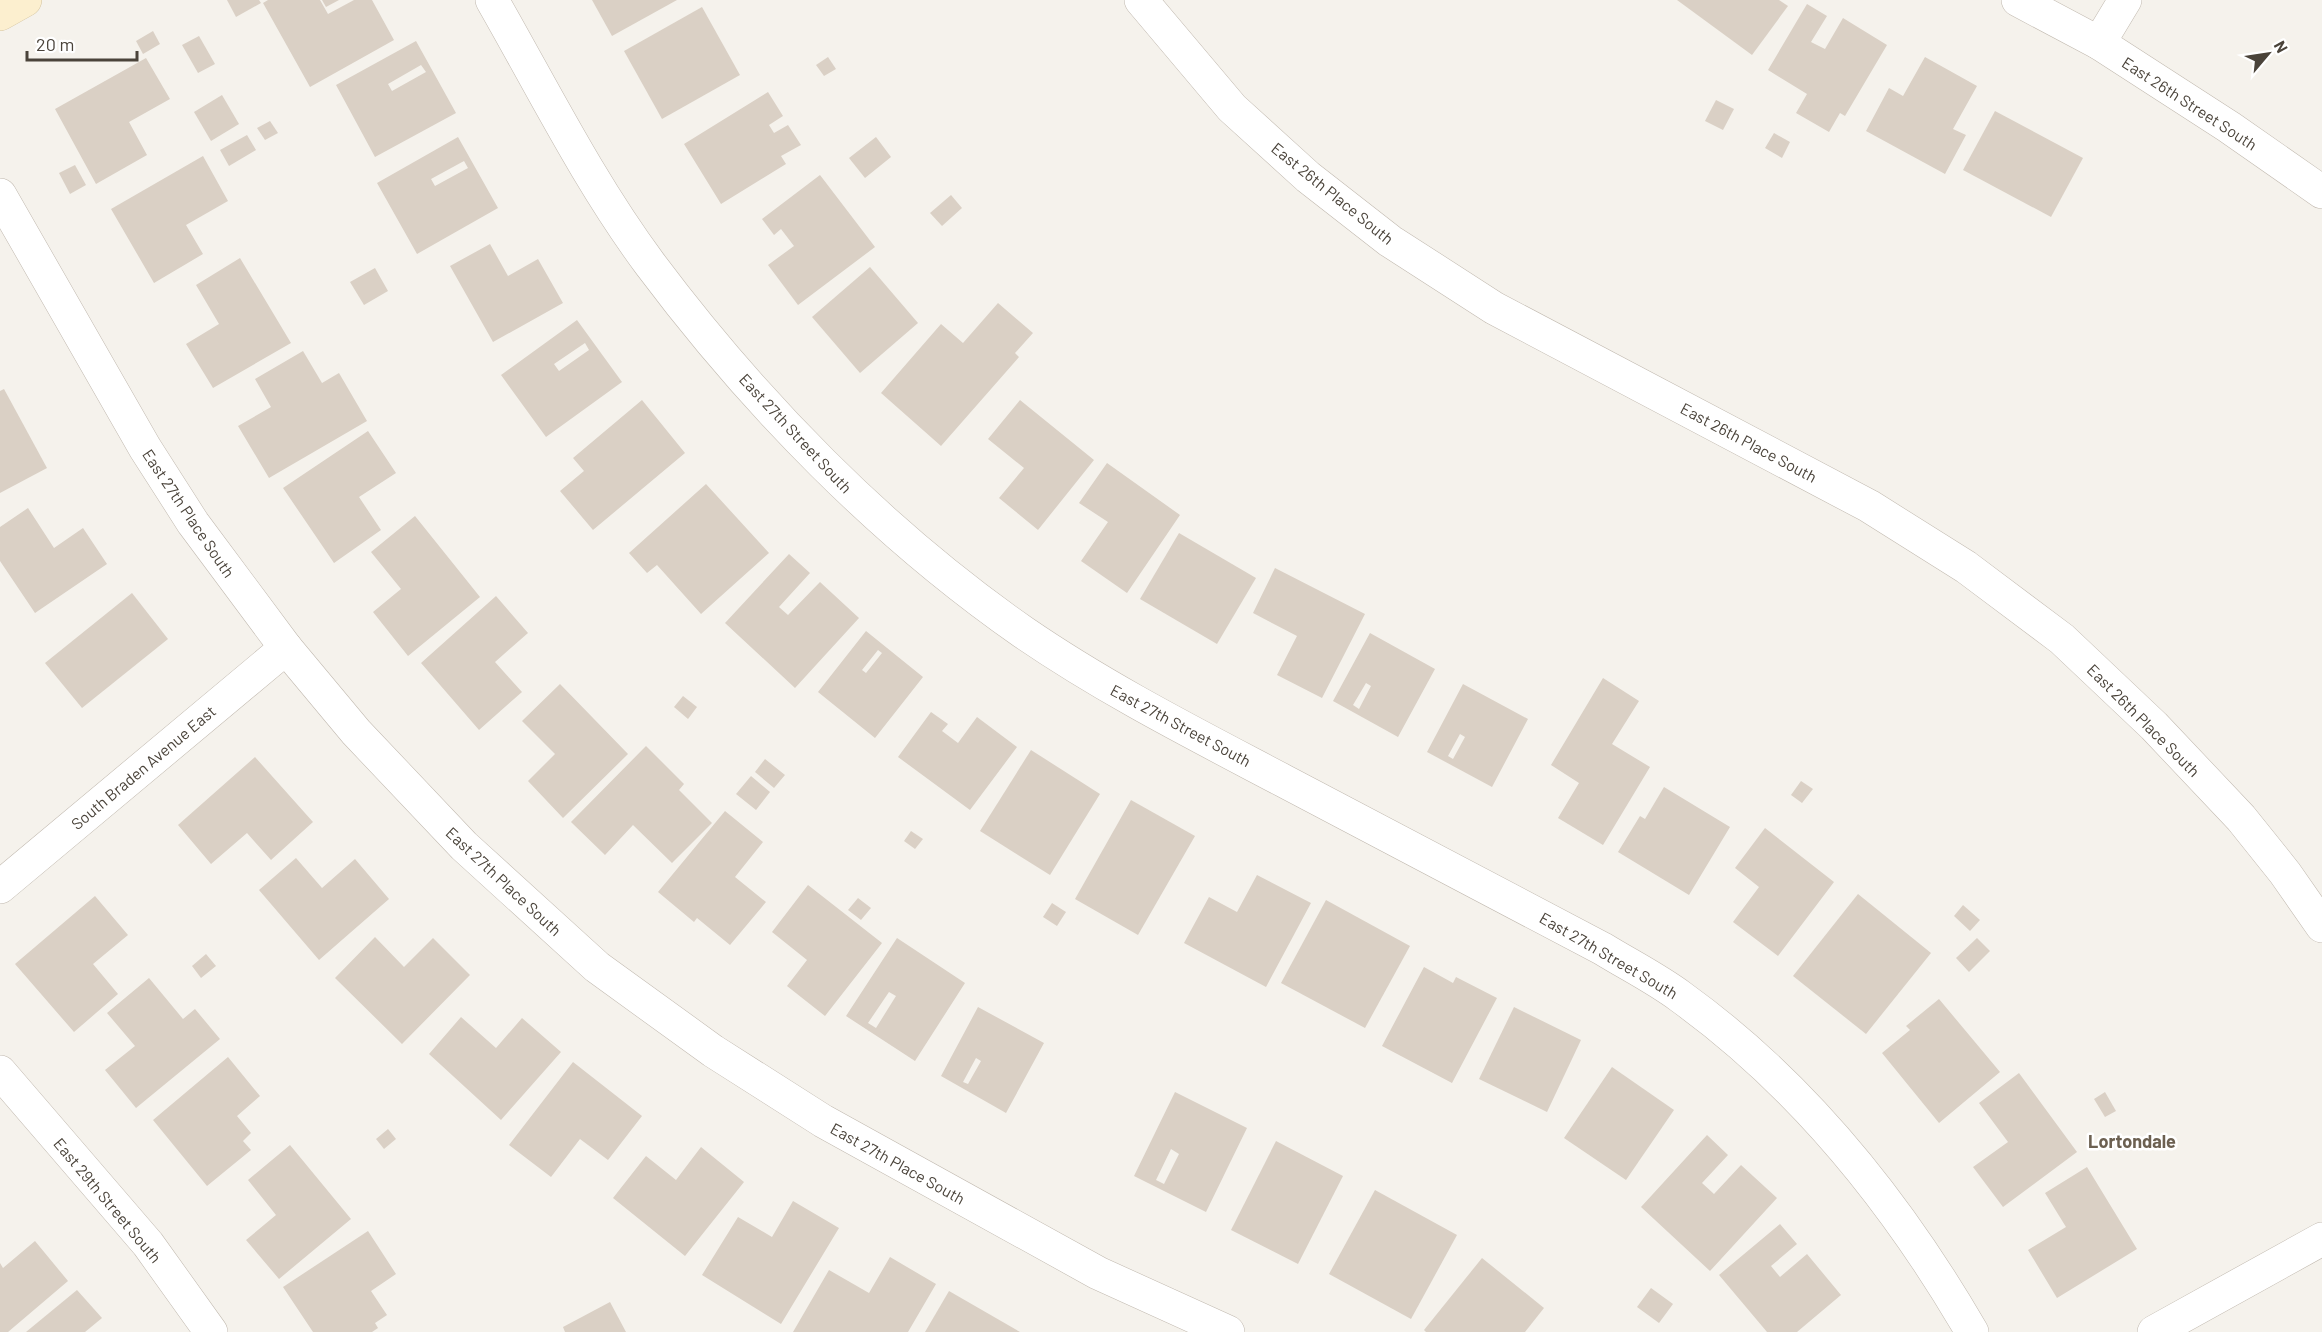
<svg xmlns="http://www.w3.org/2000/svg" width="2322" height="1332" font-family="Barlow,sans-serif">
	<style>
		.building { fill: #dad0c5; fill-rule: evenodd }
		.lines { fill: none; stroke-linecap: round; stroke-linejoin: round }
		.minor-casing { stroke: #c1b9af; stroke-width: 34 }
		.secondary-casing { stroke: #d2c29e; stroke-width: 34 }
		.minor { stroke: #fff; stroke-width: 33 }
		.secondary { stroke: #fcefcf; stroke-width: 33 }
		.labels { text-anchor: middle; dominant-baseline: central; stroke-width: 5; stroke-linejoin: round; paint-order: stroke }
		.street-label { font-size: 16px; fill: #4a433a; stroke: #fff }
		.neighbourhood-label { font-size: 18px; font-weight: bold; fill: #6c6051; stroke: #fff }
	</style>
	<rect width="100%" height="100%" fill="#f5f2ec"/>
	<g class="building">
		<polygon points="227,0 259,0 261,3 236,17"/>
		<polygon points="268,0 320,0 328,14 354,0 372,0 394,40 310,87 263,3"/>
		<polygon points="322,0 339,0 326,7"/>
		<polygon points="592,0 677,0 612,36"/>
		<polygon points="1677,0 1779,0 1788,6 1752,55"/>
		<polygon points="1807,4 1827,16 1811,42 1825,49 1843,18 1887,45 1845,116 1840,113 1829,132 1796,113 1807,94 1768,70"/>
		<polygon points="702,7 740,75 662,119 624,51"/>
		<polygon points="153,31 160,44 143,54 136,41"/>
		<polygon points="199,36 215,64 198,73 182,45"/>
		<path d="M416,41l40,72 -81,44 -39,-72zM421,65l5,7 -34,19 -4,-7z"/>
		<polygon points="828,57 836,69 824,76 816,65"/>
		<polygon points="1925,57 1977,86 1953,129 1966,135 1945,174 1866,131 1889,88 1903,96"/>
		<polygon points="146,58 170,99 129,122 147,155 96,184 55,109"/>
		<polygon points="768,92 783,116 769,125 774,133 788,125 801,145 781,156 786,164 721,204 684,144"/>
		<polygon points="222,95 239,124 211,141 194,112"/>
		<polygon points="1716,100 1734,109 1723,130 1705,121"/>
		<polygon points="1995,111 2083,158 2051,217 1963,170"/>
		<polygon points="270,121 278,133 265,140 257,128"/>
		<polygon points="1774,133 1790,142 1782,158 1765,148"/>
		<polygon points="247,135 256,150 229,166 220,150"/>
		<path d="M458,137l40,71 -81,46 -40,-71zM464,161l4,7 -33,18 -4,-7z"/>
		<polygon points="876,137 891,157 865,178 849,158"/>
		<polygon points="203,156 228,201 186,225 203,254 154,283 111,209"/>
		<polygon points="75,165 86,185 70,194 59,173"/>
		<polygon points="820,175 875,247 798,305 768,265 794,246 781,229 774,235 762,219"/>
		<polygon points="951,195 962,208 942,226 930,213"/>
		<polygon points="490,244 508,276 538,259 563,303 493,342 450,266"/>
		<polygon points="240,258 291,343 213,388 186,344 219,324 196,285"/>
		<polygon points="870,267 918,323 860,373 812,317"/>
		<polygon points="375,268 388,291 364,305 350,282"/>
		<polygon points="998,303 1033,333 1015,353 1019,357 941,446 881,393 941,324 963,343"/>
		<path d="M577,320l45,62 -76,55 -45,-62zM585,343l4,7 -30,21 -5,-7z"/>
		<polygon points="303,351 322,383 339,373 367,421 269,478 238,426 271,407 255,379"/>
		<polygon points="4,389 47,468 0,493 0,391"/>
		<polygon points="642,400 685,453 593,530 560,491 584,471 573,458"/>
		<polygon points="1020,400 1094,460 1038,530 999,498 1024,468 988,439"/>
		<polygon points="368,431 396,473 359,497 381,530 334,563 283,488"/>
		<polygon points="1107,463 1180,515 1127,593 1081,561 1108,522 1079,503"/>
		<polygon points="706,484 769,553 701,614 657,565 647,573 629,553"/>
		<polygon points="28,508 54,548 83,528 107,564 35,613 0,561 0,527"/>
		<polygon points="415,516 480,597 408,656 373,612 401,589 371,552"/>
		<polygon points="1179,533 1256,578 1217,644 1140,599"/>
		<polygon points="789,554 810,573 779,607 788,615 820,582 859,618 795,688 725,623"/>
		<polygon points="1275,568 1365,614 1322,698 1277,675 1297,636 1253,613"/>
		<polygon points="132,593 168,639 82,708 45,663"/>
		<polygon points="496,596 528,633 495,662 522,692 479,730 421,663"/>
		<path d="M866,631l57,46 -48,61 -57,-46zM878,650l4,3 -16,20 -4,-3z"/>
		<path d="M1370,633l65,36 -37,68 -65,-36zM1366,683l5,3 -12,23 -6,-4z"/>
		<polygon points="1603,678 1639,701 1612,744 1650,767 1603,845 1558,818 1579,783 1551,765"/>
		<polygon points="560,684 628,754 563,818 528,781 555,754 522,721"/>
		<path d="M1463,684l65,35 -36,68 -65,-35zM1460,734l5,3 -12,22 -5,-3z"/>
		<polygon points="683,696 697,707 688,719 674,707"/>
		<polygon points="931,712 948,724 942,731 958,743 977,717 1017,747 970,810 898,757"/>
		<polygon points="646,746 684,784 679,790 712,823 672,863 633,825 605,855 571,822"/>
		<polygon points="1031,750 1100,794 1050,875 980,831"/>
		<polygon points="255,757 313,822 271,860 247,833 211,864 178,825"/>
		<polygon points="765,759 785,775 774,788 755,772"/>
		<polygon points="751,776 770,792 756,810 736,794"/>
		<polygon points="1801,781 1813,789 1802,803 1791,795"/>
		<polygon points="1664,787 1730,827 1689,895 1618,852 1640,816 1645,819"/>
		<polygon points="1131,800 1195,836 1138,935 1075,899"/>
		<polygon points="725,811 763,842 735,877 766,902 730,945 697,918 694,922 658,892"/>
		<polygon points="1765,828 1834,882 1778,956 1733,922 1759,887 1735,868"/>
		<polygon points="911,831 923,839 915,849 904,841"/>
		<polygon points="296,858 322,888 355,859 389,899 319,960 259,890"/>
		<polygon points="1257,875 1311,903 1266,987 1184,943 1209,897 1237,912"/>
		<polygon points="808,885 882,943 825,1016 787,986 807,960 772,932"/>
		<polygon points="1858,894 1931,953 1866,1034 1793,976"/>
		<polygon points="95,896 128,935 93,964 118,994 74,1032 15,964"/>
		<polygon points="858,898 871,908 861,920 848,910"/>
		<polygon points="1326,900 1410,946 1365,1028 1281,983"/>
		<polygon points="1052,903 1066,912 1057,926 1043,917"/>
		<polygon points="1963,905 1980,920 1970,931 1954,916"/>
		<polygon points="375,937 404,967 433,938 470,975 402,1044 335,978"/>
		<path d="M897,938l68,45 -50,78 -69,-45zM889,992l7,4 -20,32 -8,-5z"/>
		<polygon points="1977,938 1990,951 1969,972 1956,958"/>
		<polygon points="206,954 216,966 201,978 192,966"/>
		<polygon points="1424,967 1453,983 1456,977 1497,998 1452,1083 1382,1046"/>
		<polygon points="149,978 183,1019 195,1009 220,1039 136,1108 105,1070 135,1046 107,1013"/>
		<polygon points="1939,999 2000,1072 1939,1123 1882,1053 1910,1030 1906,1026"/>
		<path d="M978,1007l66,36 -38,70 -65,-37zM976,1058l5,3 -13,23 -5,-2z"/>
		<polygon points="1514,1007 1581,1040 1547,1112 1479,1079"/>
		<polygon points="461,1017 496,1048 522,1018 561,1052 501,1120 429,1054"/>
		<polygon points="228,1057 260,1096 237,1116 251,1133 243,1141 251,1150 207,1186 153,1120"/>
		<polygon points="573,1062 642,1116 608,1160 580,1139 551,1177 509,1145"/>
		<polygon points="1612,1067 1674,1110 1626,1180 1564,1138"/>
		<polygon points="2019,1073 2077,1152 2003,1207 1973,1167 2008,1142 1979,1103"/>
		<path d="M1175,1092l72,36 -41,84 -72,-36zM1171,1149l8,5 -15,30 -8,-4z"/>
		<polygon points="2105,1092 2116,1111 2105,1117 2094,1099"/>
		<polygon points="388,1129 396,1139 384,1149 376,1139"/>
		<polygon points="1707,1135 1728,1155 1702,1183 1714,1194 1741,1165 1777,1198 1710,1271 1641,1207"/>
		<polygon points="1276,1141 1343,1176 1298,1264 1231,1230"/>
		<polygon points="290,1145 351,1219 279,1279 246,1240 276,1215 248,1180"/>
		<polygon points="701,1147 744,1182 685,1256 613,1198 646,1156 676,1180"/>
		<polygon points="2087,1167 2137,1249 2057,1298 2028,1250 2066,1227 2045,1193"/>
		<polygon points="1375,1190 1457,1235 1411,1319 1329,1274"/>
		<polygon points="793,1201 839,1228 781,1324 702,1275 738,1217 772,1237"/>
		<polygon points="1780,1224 1797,1244 1771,1266 1780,1277 1807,1254 1841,1295 1797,1332 1767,1332 1719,1275"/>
		<polygon points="368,1231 396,1274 371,1291 387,1315 375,1323 378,1328 372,1332 313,1332 283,1287"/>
		<polygon points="35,1241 68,1281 8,1332 0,1332 0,1263 3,1268"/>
		<polygon points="890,1257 936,1284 908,1332 793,1332 829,1270 869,1293"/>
		<polygon points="1482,1258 1544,1308 1525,1332 1426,1332 1424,1330"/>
		<polygon points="1651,1288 1673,1304 1659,1323 1637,1307"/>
		<polygon points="77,1290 102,1318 85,1332 26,1332"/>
		<polygon points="949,1291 1020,1332 925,1332"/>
		<polygon points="610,1302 626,1332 565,1332 563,1327"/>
	</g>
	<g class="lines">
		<g class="minor-casing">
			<g id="minor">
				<path d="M492,0c51,89 97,182 158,264 104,139 231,269 373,368 83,57 172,102 261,149 107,56 213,112 319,168 26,16 54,30 78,48 122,88 216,206 291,335"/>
				<polyline points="1141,0 1232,108 1308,177 1390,241 1494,308 1869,506 1966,567 2062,639 2154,726 2241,818 2285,873 2322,926"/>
				<polyline points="2018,0 2099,43 2229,127 2322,192"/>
				<polyline points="2099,43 2125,0"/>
				<polyline points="0,195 145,448 193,523 286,648 356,732 464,846 597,967 713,1051 823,1121 1098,1273 1228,1332"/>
				<polyline points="0,887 286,648"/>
				<polyline points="0,1072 148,1244 211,1332"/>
				<polyline points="2154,1332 2322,1239"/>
			</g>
		</g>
		<g class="secondary-casing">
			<polyline id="secondary" points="0,14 25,0"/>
		</g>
		<use href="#minor" class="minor"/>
		<use href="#secondary" class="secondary"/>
	</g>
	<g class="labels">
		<g class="street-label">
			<text transform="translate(2190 103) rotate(33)">East 26th Street South</text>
			<text transform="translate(1333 193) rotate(39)">East 26th Place South</text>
			<text transform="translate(796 433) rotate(47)">East 27th Street South</text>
			<text transform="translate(1749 442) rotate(28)">East 26th Place South</text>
			<text transform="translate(189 513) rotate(56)">East 27th Place South</text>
			<text transform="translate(2144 720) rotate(45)">East 26th Place South</text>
			<text transform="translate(1181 725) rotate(28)">East 27th Street South</text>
			<text transform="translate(143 767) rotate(-40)">South Braden Avenue East</text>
			<text transform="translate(504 881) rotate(43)">East 27th Place South</text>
			<text transform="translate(1609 955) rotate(30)">East 27th Street South</text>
			<text transform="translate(898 1163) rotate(29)">East 27th Place South</text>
			<text transform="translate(108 1200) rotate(50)">East 29th Street South</text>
		</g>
		<g class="neighbourhood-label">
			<text x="2132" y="1141">Lortondale</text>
		</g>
	</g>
	<g transform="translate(2268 54) rotate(61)" stroke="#ffffff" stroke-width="4.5" paint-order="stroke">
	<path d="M0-4.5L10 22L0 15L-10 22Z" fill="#4a433a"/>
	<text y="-9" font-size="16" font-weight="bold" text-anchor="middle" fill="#4a433a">N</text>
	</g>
	<path d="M27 51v9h110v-9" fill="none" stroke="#4a433a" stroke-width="3"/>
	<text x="36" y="51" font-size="18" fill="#4a433a" stroke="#ffffff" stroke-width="4.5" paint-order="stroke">20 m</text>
</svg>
